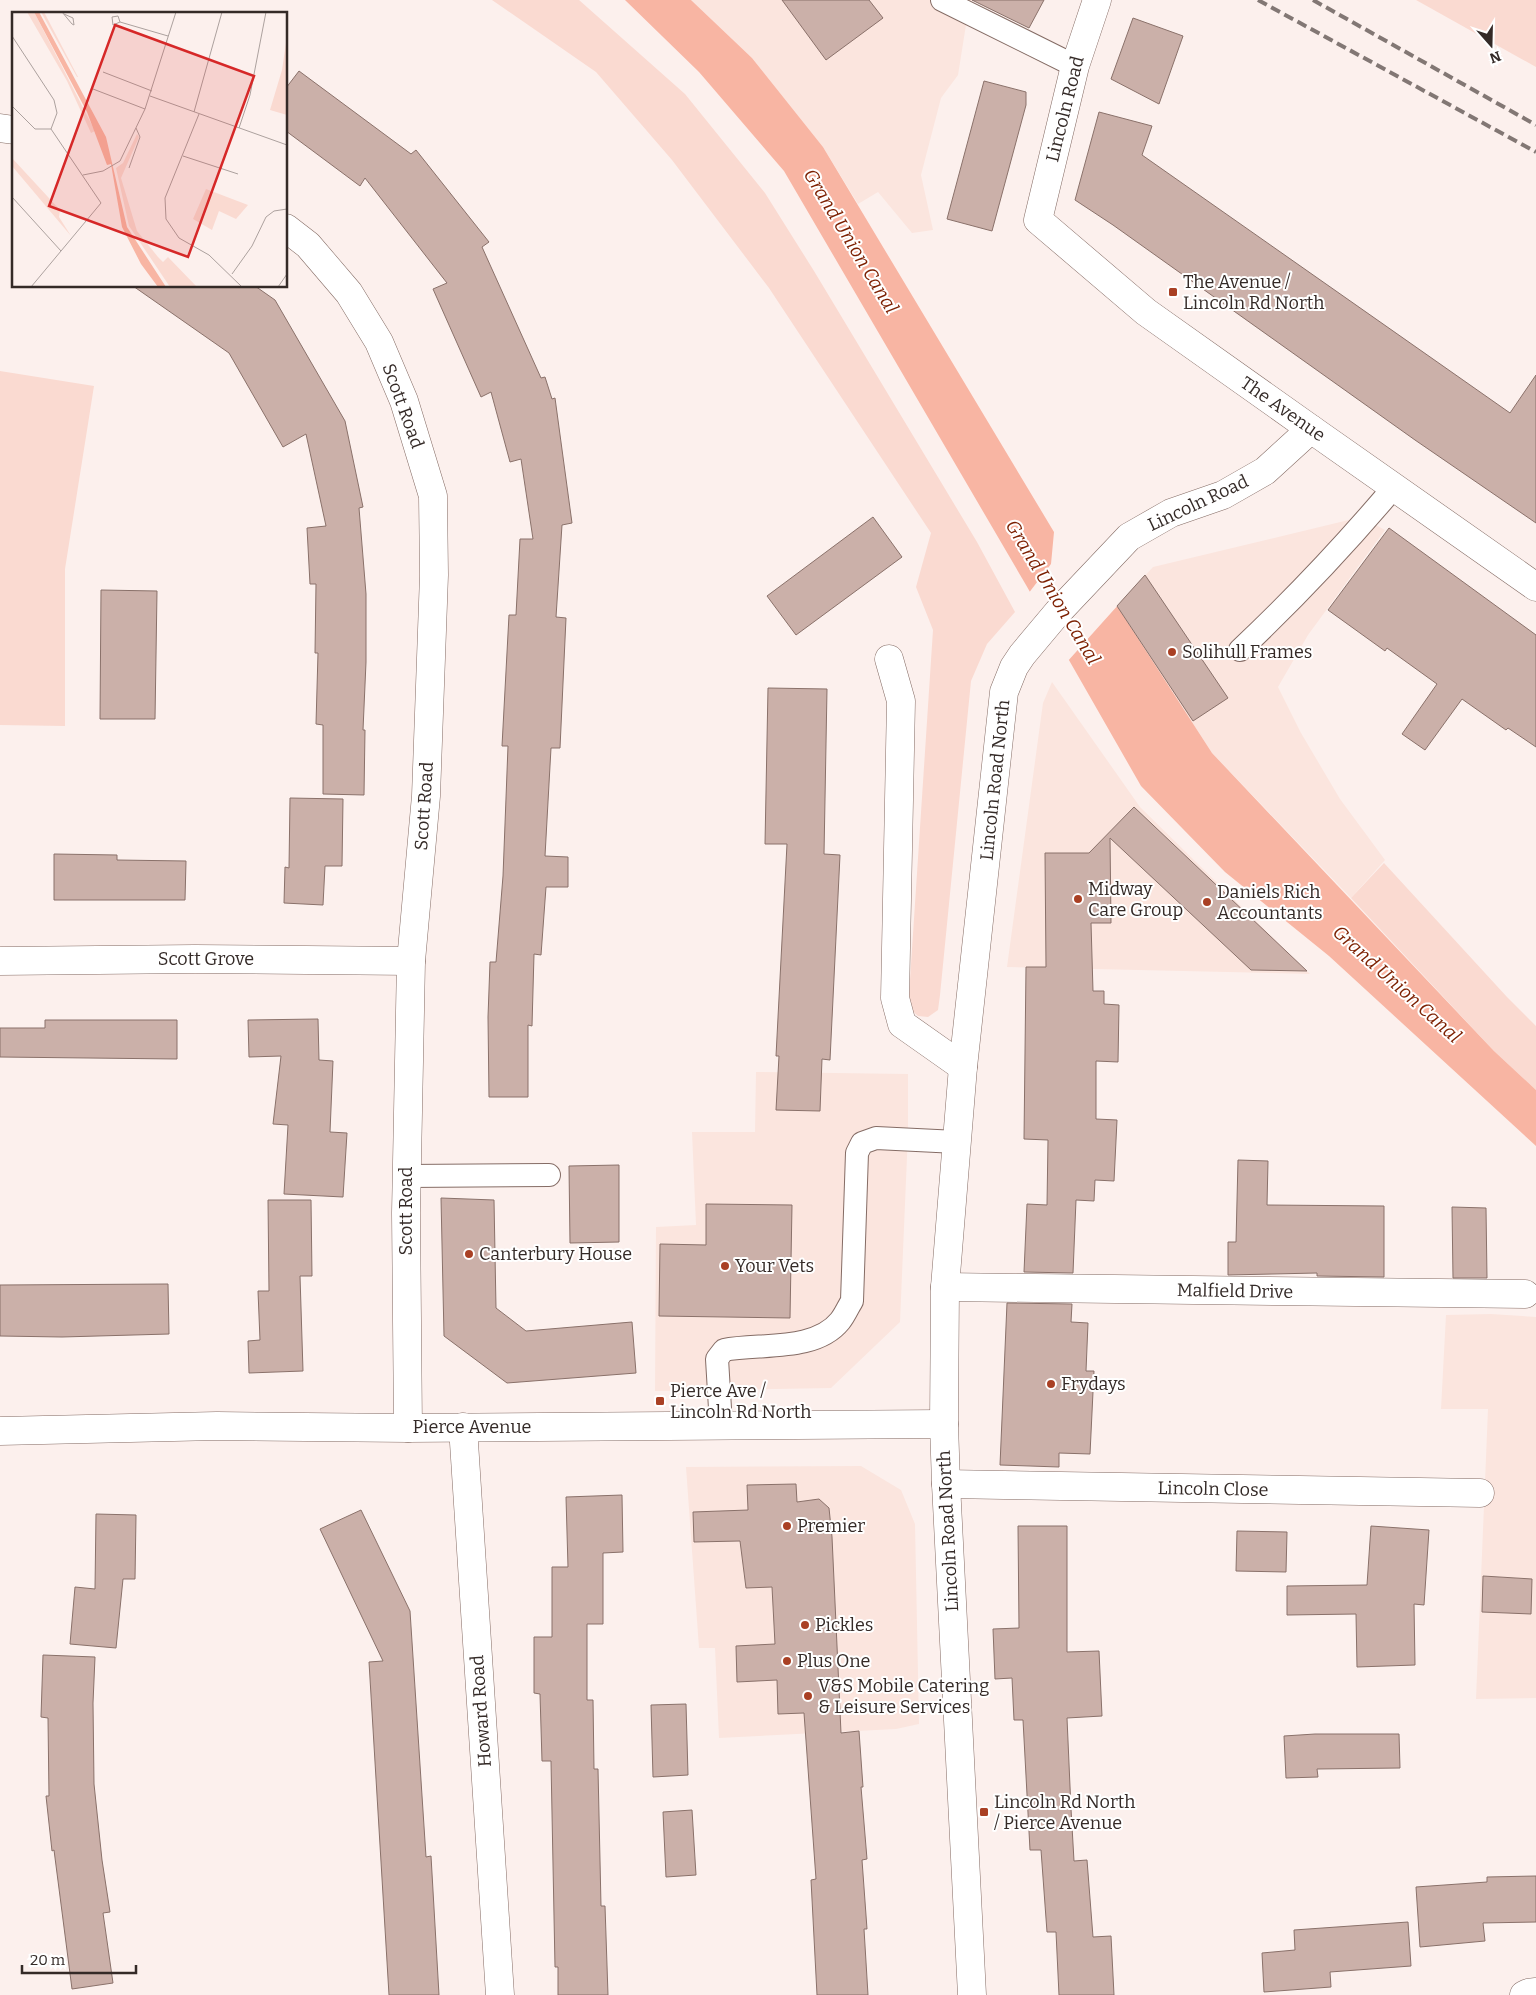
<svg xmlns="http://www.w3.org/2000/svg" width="1536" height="1995" font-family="Bitter,serif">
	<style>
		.built { fill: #fbe5de }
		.green { fill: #fadad1 }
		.water { fill: #f8b5a3 }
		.pier { fill: #fcf0ed }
		.building { fill: #cbb0a9; stroke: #8a716a }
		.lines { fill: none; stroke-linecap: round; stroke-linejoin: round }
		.service-casing { stroke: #856c65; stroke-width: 24 }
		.minor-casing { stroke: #856c65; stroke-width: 29 }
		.tertiary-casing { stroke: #856c65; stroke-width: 29 }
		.service { stroke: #fff; stroke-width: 22 }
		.minor { stroke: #fff; stroke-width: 28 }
		.tertiary { stroke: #fff; stroke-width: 28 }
		.rail { stroke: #827774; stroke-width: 4; stroke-dasharray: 10 5; stroke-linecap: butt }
		.poi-dot { fill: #a94024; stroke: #fff; stroke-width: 2 }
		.labels { text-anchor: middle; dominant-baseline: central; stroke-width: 4; stroke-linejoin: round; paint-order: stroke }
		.street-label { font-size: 18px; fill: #342a27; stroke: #fff }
		.poi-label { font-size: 18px; fill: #342a27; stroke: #fff; text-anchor: start }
		.water-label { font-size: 19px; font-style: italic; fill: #7c1f01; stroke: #fff }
		.inset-road { fill: none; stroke: #aca19e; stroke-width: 1 }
		.view { fill: #d62828; fill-opacity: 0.15; stroke: #d62828; stroke-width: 2.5 }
		.inset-edge { fill: none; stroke: #342a27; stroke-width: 2.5 }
	</style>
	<rect width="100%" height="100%" fill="#fcf0ed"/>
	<g class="built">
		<polygon points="691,0 972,0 969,6 958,75 941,98 921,175 933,230 912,233 878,192 858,204 823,147 752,58"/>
		<polygon points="1361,517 1385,530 1308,635 1278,687 1301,733 1340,799 1385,860 1351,898 1212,753 1117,606 1153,567"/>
		<polygon points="1052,682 1140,807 1310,974 1007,967 1043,703"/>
		<polygon points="756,1072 908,1074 908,1133 900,1322 831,1388 655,1391 656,1227 696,1225 692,1132 755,1132"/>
		<polygon points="1491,1314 1536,1317 1536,1698 1476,1699 1488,1409 1441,1409 1446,1315"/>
		<polygon points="861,1466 901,1490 915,1524 919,1724 896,1729 719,1738 715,1648 699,1648 686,1467"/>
	</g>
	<g class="green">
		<polygon points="492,0 579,0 685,94 765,193 814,271 977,542 1015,612 987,644 971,681 940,995 938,1010 928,1017 918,1016 910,1009 909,995 933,630 916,587 931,533 769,288 672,160 596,72"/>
		<polygon points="1416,0 1536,0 1536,67"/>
		<polygon points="0,371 94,386 65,569 65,726 0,725"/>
		<polygon points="1384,863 1507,997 1536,1026 1536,1090 1494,1051 1351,898"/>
	</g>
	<polygon class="water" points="625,0 691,0 752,58 823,147 1054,532 1051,564 1088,634 1117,606 1212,753 1494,1051 1536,1090 1536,1146 1329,956 1225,872 1141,786 1026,585 784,171 699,72"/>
	<polygon class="pier" points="1054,560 1054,563 1088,630 1116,604 1119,604 1067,662 1028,594"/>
	<g class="building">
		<polygon points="782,0 869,0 883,18 826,60"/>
		<polygon points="972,0 1044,0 1029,28"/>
		<polygon points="1133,18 1183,36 1159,104 1111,79"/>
		<polygon points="299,71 411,154 416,150 489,242 482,247 541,378 545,377 552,399 555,398 572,523 562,525 556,617 566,618 560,748 551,748 545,856 568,857 568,887 546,887 541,955 534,954 532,1026 528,1025 528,1097 489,1097 488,1017 490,962 496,962 503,876 508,746 502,746 509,615 516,615 520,539 533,539 521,459 510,462 491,392 481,397 433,289 447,283 365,178 360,186 286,131 286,88"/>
		<polygon points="984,81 1026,92 1026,105 992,231 947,219"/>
		<polygon points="1099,112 1152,126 1142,155 1510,413 1536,375 1536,523 1415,440 1113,225 1075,200"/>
		<polygon points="133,286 255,286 275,300 345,421 363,507 359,508 366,594 366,662 363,730 365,730 364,795 323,794 323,725 316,724 318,653 315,653 316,584 310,584 307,528 326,526 306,434 283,447 229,353"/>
		<polygon points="873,517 902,557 796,635 767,596"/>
		<polygon points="1389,528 1536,635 1536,747 1508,728 1506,730 1462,699 1425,750 1402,734 1437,684 1387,648 1385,651 1328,610"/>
		<polygon points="1145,575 1228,698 1193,721 1117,606"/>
		<polygon points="101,590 157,591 155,719 100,719"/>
		<polygon points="768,688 827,689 824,854 840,855 830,1060 822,1059 820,1111 776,1110 779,1056 776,1056 787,844 765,844"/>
		<polygon points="290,798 343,799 342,866 325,866 323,905 284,903 285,867 289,868"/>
		<polygon points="1134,807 1307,971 1251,970 1110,838 1111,923 1091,923 1093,991 1104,991 1104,1004 1119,1005 1118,1062 1096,1061 1096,1119 1117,1120 1114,1181 1095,1180 1094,1201 1076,1200 1073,1273 1024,1272 1027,1204 1047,1205 1048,1140 1024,1139 1026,967 1046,967 1045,853 1089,853"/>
		<polygon points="54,854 117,855 117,860 186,861 185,900 54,900"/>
		<polygon points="318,1019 319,1060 333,1061 330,1132 347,1133 343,1197 284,1194 288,1125 273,1124 281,1056 249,1057 248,1020"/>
		<polygon points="45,1020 177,1020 177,1059 0,1057 0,1028 45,1028"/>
		<polygon points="1238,1160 1268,1161 1267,1205 1384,1206 1384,1277 1317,1276 1317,1273 1228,1275 1228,1242 1236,1242"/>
		<polygon points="619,1165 619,1242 570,1243 569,1166"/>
		<polygon points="441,1198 494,1200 496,1308 526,1331 632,1322 636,1373 507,1383 444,1336"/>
		<polygon points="268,1200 311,1200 312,1276 300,1276 303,1371 249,1373 248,1341 260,1340 258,1291 269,1291"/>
		<polygon points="706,1204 792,1205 790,1318 659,1316 660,1244 706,1245"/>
		<polygon points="1452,1207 1486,1208 1487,1278 1453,1278"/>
		<polygon points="168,1284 169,1334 62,1337 0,1336 0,1285"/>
		<polygon points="1007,1303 1072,1304 1071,1322 1088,1323 1086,1371 1094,1371 1090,1454 1059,1453 1059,1467 1000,1465"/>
		<polygon points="796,1484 797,1502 819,1499 829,1508 832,1537 841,1733 859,1731 863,1787 861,1787 867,1859 862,1860 867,1929 864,1929 868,1995 817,1995 811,1880 816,1879 804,1713 778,1714 777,1680 737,1682 736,1646 775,1644 772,1587 746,1588 740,1541 694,1542 693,1512 748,1510 747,1485"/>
		<polygon points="622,1495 623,1552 603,1553 603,1624 587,1624 587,1700 593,1700 594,1769 598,1769 601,1906 605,1906 608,1995 558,1995 558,1967 555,1967 551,1761 542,1761 540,1694 534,1693 534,1637 552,1637 552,1567 568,1567 566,1497"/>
		<polygon points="361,1510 410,1611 426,1857 431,1856 439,1995 389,1995 369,1662 383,1661 320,1529"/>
		<polygon points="96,1514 136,1515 135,1579 123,1579 116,1648 70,1644 75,1587 95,1589"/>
		<polygon points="1018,1526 1067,1526 1067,1652 1099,1651 1102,1716 1067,1718 1071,1809 1074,1861 1087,1860 1093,1937 1111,1936 1114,1995 1059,1995 1056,1932 1047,1932 1041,1850 1030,1850 1023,1720 1014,1720 1012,1678 995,1679 993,1629 1019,1628"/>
		<polygon points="1371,1526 1429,1530 1424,1605 1414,1604 1415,1665 1357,1667 1356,1614 1287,1615 1287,1586 1367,1585"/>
		<polygon points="1237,1531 1287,1532 1286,1572 1236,1571"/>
		<polygon points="1483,1576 1532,1579 1531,1614 1482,1612"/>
		<polygon points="43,1655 95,1657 93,1703 94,1784 102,1860 110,1912 103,1913 113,1983 72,1989 54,1850 52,1851 46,1796 49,1796 48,1718 41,1717"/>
		<polygon points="686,1704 688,1775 653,1777 651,1705"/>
		<polygon points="1315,1734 1399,1734 1400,1768 1317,1769 1318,1777 1286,1778 1284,1736"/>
		<polygon points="692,1810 696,1875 666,1877 663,1812"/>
		<polygon points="1536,1876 1536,1922 1483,1923 1485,1941 1420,1947 1416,1887 1487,1882 1487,1877"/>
		<polygon points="1408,1922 1411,1966 1330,1972 1331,1987 1264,1992 1262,1953 1295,1950 1294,1930"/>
	</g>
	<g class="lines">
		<g class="service-casing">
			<g id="service">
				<polyline points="942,0 1075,66"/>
				<path d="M1240,650c54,-51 106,-106 154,-163"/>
				<polyline points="406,1176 549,1175"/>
				<path d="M721,1425l-4,-66 7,-9c36,-7 91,2 116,-29 5,-6 8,-14 12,-20l5,-148 5,-10 14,-5 81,4"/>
			</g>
		</g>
		<g class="minor-casing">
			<g id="minor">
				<polyline points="0,128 14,130"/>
				<polyline points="286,228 308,245 349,293 379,342 404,401 433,496 434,575 426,796 411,961 406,1213 408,1428"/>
				<polyline points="1311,429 1536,587"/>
				<polyline points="889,659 901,701 895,998 902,1024 963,1067"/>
				<polyline points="0,961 195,959 411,961"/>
				<polyline points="945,1287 1525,1294"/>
				<polyline points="463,1427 500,1995"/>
				<polyline points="946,1484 1480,1493"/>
				<polyline points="1524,1995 1528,1993 1536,1992"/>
			</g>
		</g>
		<g class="tertiary-casing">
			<g id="tertiary">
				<polyline points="0,1431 217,1426 408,1428 944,1424"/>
				<polyline points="972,1995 946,1484 944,1424 945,1287 963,1067 1004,692 1014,667 1022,655 1058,612 1129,537 1171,513 1223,495 1265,471 1311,429 1146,312 1038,220 1075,66 1097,0"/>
			</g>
		</g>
		<use href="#service" class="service"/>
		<use href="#minor" class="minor"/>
		<use href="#tertiary" class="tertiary"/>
		<g class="rail">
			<polyline points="1258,0 1536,152"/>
			<polyline points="1313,0 1536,125"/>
		</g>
	</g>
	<g class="poi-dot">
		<rect x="1168" y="287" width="10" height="10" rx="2.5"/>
		<circle cx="1172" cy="652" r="5"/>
		<circle cx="1078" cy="899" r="5"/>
		<circle cx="1207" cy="902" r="5"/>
		<circle cx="469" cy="1254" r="5"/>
		<circle cx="725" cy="1266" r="5"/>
		<circle cx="1051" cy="1384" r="5"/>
		<rect x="655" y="1396" width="10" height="10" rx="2.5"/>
		<circle cx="787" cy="1526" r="5"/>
		<circle cx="805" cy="1625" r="5"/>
		<circle cx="787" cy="1661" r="5"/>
		<circle cx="808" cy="1696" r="5"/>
		<rect x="979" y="1807" width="10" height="10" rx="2.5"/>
	</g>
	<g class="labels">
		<g class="street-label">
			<text transform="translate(1065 109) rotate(-76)">Lincoln Road</text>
			<text transform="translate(403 406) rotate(70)">Scott Road</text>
			<text transform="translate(1283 409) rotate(35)">The Avenue</text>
			<text transform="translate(1198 503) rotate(-25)">Lincoln Road</text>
			<text transform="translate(995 780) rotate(-84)">Lincoln Road North</text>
			<text transform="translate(424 806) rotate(-86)">Scott Road</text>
			<text x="206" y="959">Scott Grove</text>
			<text transform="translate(406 1211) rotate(-90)">Scott Road</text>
			<text transform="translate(1235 1291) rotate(1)">Malfield Drive</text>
			<text x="472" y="1427">Pierce Avenue</text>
			<text transform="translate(1213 1489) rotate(1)">Lincoln Close</text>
			<text transform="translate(948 1531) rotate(-93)">Lincoln Road North</text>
			<text transform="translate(481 1711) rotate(-94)">Howard Road</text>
		</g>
		<g class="poi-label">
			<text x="1183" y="282">The Avenue /<tspan x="1183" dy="21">Lincoln Rd North</tspan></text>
			<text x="1182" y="652">Solihull Frames</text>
			<text x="1088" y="889">Midway<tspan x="1088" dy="21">Care Group</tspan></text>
			<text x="1217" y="892">Daniels Rich<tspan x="1217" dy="21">Accountants</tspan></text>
			<text x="479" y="1254">Canterbury House</text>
			<text x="735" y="1266">Your Vets</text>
			<text x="1061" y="1384">Frydays</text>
			<text x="670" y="1391">Pierce Ave /<tspan x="670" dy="21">Lincoln Rd North</tspan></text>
			<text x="797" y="1526">Premier</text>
			<text x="815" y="1625">Pickles</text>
			<text x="797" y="1661">Plus One</text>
			<text x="818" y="1686">V&amp;S Mobile Catering<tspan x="818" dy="21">&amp; Leisure Services</tspan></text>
			<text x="994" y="1802">Lincoln Rd North<tspan x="994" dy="21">/ Pierce Avenue</tspan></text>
		</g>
		<g class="water-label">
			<text transform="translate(851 241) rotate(59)">Grand Union Canal</text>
			<text transform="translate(1053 592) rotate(59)">Grand Union Canal</text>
			<text transform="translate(1397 984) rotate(42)">Grand Union Canal</text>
		</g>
	</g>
	<g transform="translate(12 12)">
		<rect width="275" height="275" fill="#fcf0ed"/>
		<path d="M15,0h7l61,119 -4,2 -24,-52zM29,0h3l34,65h-1zM275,24v79l-17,-5 12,-40zM125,122l2,3 -18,41 16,53 21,26 5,5 5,-5 29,30h-27l-41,-61 -13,-58 7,-5zM0,146l48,52 -1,7 12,19 -59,-70zM194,177l42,16 -12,14 -17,-8 -7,19 -19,-11z" fill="#fadad1"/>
		<path d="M22,0h5l67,125 21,90 39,60h-8l-17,-23 -19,-37 -11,-63 -4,1 -20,-53z" fill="#f8b5a3"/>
		<path class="inset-road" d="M50,0l10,12 2,1 -1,-7 -9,-4M108,10l-2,-6 -6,1 1,8 7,-3 48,14M0,24l42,64 3,13 -6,16M91,60l49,19M81,77l52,20M138,84l137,49M0,94l23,23h16M182,100l28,-100M187,102l-34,84 1,21 13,19 30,17 33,32M227,116l11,-33 16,-83M171,144l55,18M117,156l11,-31 -4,-9M71,163l20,-4 17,-10 25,-52 31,-97M0,185l49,54M220,262l20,-28 14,-29 8,-6 13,-2M19,275l70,-84 -50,-74M266,275l9,-13"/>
		<path class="view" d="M103,13l139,51 -66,181 -139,-51z"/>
		<rect width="275" height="275" class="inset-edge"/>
	</g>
	<g transform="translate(1491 45) rotate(160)" stroke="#ffffff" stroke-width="4" paint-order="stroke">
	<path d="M0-4L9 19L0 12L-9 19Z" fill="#342a27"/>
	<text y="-8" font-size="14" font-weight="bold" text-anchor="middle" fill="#342a27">N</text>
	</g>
	<path d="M22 1965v8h114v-8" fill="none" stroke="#342a27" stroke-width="2.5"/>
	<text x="30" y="1965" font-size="15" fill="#342a27" stroke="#ffffff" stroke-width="4" paint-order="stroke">20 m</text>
</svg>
